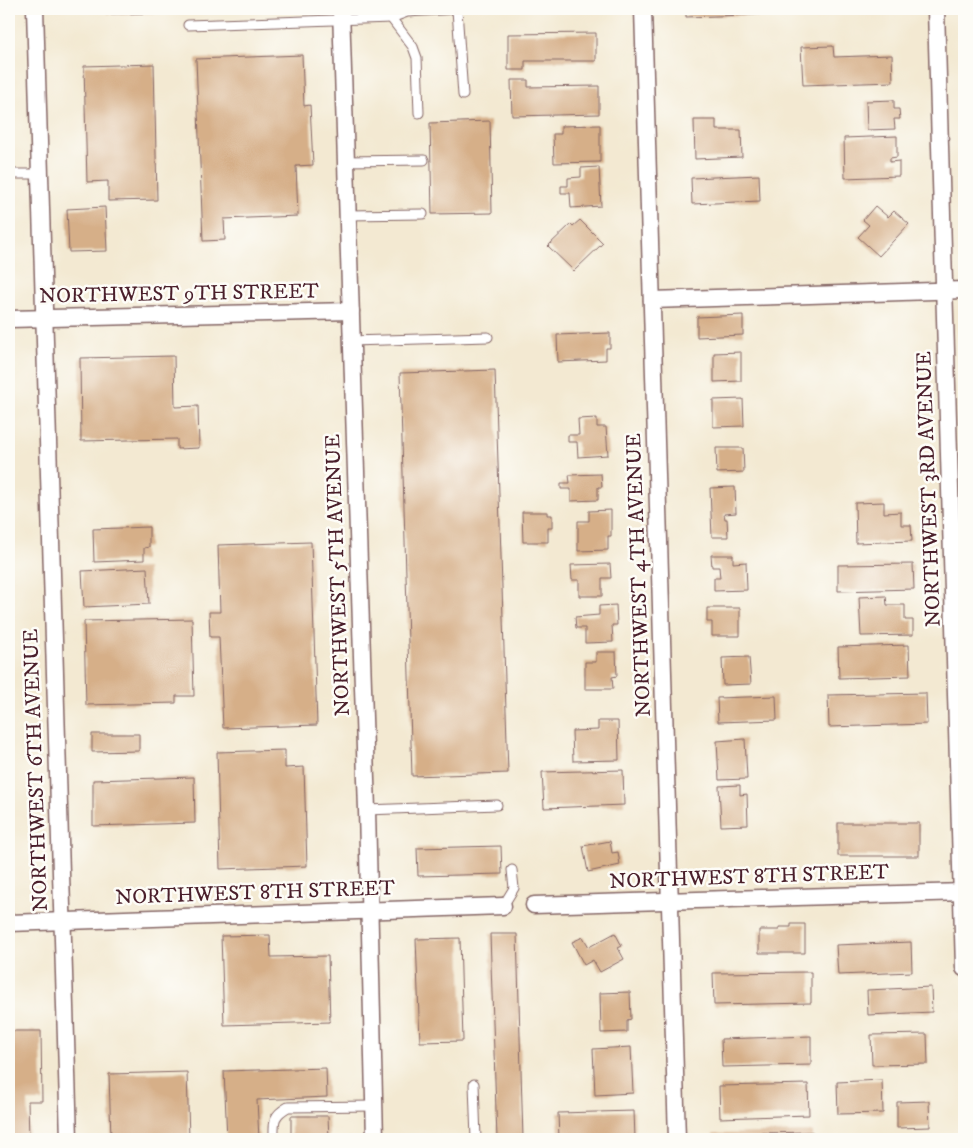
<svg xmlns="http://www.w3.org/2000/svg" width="973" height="1148" font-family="'IM FELL DW Pica',serif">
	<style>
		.building { fill: #d6af88 }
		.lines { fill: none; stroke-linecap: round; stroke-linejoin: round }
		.lane-casing { stroke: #856665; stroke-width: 11 }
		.street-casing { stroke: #856665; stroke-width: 19 }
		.lane { stroke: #fff; stroke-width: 9 }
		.street { stroke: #fff; stroke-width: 16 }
		.labels { text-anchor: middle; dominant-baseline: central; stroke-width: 5; stroke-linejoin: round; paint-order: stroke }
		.street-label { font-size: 21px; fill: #4a1f2b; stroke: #fdfcf7 }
	</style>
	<rect width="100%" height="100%" fill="#fdfcf7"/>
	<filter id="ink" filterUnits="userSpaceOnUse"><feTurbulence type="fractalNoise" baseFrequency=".02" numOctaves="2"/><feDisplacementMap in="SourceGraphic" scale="10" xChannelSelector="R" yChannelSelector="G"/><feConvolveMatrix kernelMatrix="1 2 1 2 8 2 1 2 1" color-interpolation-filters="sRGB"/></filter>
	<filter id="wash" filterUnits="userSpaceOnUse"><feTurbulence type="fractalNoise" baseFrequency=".0096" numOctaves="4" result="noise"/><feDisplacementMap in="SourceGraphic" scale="20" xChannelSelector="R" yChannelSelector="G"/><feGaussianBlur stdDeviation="1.12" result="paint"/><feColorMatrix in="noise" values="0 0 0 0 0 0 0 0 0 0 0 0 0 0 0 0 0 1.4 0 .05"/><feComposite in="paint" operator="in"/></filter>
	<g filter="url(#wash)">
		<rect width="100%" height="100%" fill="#f3e9d2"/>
		<g id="blocks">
			<g class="building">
				<polygon points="107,9 165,9 165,13 107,14"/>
				<polygon points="686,9 777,9 777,14 686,17"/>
				<polygon points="596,33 596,61 525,61 525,70 508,70 508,34"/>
				<polygon points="833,46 834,57 892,55 893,82 803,85 801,47"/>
				<polygon points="302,55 304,106 310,105 313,165 296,166 298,216 224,219 225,240 203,241 196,59"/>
				<polygon points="154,64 157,200 108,201 108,181 87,182 84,66"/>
				<polygon points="511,80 528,80 528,87 599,86 599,114 512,116"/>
				<polygon points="894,100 894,109 899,109 900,119 894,119 895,129 867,130 866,101"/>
				<polygon points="694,120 716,120 716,130 741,130 742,157 695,159"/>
				<polygon points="490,121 492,213 432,214 430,123"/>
				<polygon points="600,125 600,162 554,163 553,134 561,134 561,126"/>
				<polygon points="897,136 897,157 890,158 890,162 899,161 899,176 845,178 844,138"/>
				<polygon points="599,167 601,206 571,208 570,193 561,193 561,186 568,186 568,178 581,177 581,168"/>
				<polygon points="759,175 760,201 692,204 691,178"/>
				<polygon points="875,206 888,217 894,211 909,224 879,256 858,237 869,225 863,220"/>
				<polygon points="105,207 107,251 69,252 67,209"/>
				<polygon points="580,220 603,243 574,271 548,246 571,224 573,226"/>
				<polygon points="743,315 743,335 697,337 697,317"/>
				<polygon points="610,333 610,348 606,348 606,360 558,362 557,335"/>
				<polygon points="741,352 741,381 714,382 714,353"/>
				<polygon points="174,356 175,407 198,406 199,448 177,449 177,439 81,441 80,358"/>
				<polygon points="495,370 508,773 412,776 400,373"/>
				<polygon points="743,399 744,426 713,427 713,400"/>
				<polygon points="597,418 597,427 606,427 608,455 578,457 577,442 568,442 568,435 579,435 578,419"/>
				<polygon points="716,448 743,448 744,472 717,473"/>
				<polygon points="601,474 602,487 598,487 598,500 571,501 571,489 561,489 561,483 570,483 569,475"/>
				<polygon points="735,487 736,513 724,514 725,519 727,519 728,537 712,537 710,488"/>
				<polygon points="884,502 884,513 901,512 901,525 911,525 912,541 856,543 855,503"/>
				<polygon points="611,510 611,536 608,536 608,550 578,551 578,521 589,521 589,511"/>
				<polygon points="522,512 547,512 547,515 552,515 552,528 548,528 548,542 523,542"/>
				<polygon points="149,527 149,547 144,548 144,560 94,562 93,529"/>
				<polygon points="311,542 317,725 223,728 219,637 210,637 209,612 220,612 218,545"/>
				<polygon points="711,555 733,555 733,563 746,562 747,590 714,591 714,578 720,578 719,567 712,567"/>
				<polygon points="610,564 611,578 602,578 602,596 579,596 579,580 572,580 571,565"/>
				<polygon points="913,564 914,589 838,591 838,565"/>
				<polygon points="147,568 149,604 84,607 82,571"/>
				<polygon points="886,596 887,605 905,605 905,620 913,620 913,635 861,636 859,597"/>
				<polygon points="616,605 617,625 612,625 613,642 585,643 585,628 576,628 575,617 599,615 599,606"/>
				<polygon points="707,608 740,608 740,636 712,636 712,622 707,622"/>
				<polygon points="192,619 194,696 176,696 176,703 86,705 84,621"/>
				<polygon points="909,645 910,676 839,678 838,647"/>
				<polygon points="596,652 616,652 617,676 612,677 613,689 585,689 585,662 596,662"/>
				<polygon points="749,657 751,684 723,685 722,658"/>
				<polygon points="926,693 927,724 829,727 828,695"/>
				<polygon points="776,696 777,720 718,722 717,698"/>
				<polygon points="598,721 618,721 619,760 573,761 572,731 598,730"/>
				<polygon points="92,734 139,734 139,751 92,752"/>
				<polygon points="745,739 747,779 719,780 717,741"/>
				<polygon points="285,750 285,768 304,767 307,866 220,869 217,752"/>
				<polygon points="623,770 624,805 544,808 542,772"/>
				<polygon points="194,777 195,823 93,826 93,780"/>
				<polygon points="740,785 740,795 747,794 748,825 721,826 719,786"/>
				<rect x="838" y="823" width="81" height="33"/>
				<polygon points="610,841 612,853 618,852 620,865 588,872 583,846"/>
				<polygon points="501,846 502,874 418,876 417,848"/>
				<polygon points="791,924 805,924 805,953 759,953 759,930 779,930 779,927 791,927"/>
				<polygon points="615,933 622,946 618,948 624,959 600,972 593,960 584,965 572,942 583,937 589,947"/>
				<polygon points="490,934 517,934 523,1139 497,1139"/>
				<polygon points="270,935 271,957 328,956 330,1022 224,1025 221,936"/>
				<polygon points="460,938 463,1041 420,1042 416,939"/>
				<polygon points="911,942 912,972 838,975 836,945"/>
				<polygon points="811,972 811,1003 714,1005 713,973"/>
				<polygon points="931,987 932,1012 868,1015 867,990"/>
				<polygon points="630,992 631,1019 627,1020 627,1032 601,1033 600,993"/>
				<polygon points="9,1031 41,1031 42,1101 28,1101 29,1139 9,1139"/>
				<polygon points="927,1034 928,1064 872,1065 871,1035"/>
				<polygon points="811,1036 811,1065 722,1067 721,1039"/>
				<polygon points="631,1047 633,1093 595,1095 593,1049"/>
				<polygon points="326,1068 327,1097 257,1100 259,1139 227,1139 224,1071"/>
				<polygon points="187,1072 189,1139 111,1139 109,1074"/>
				<polygon points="882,1080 883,1113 838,1114 837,1082"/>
				<polygon points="808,1084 809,1115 720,1118 719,1086"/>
				<polygon points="929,1101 930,1127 897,1128 897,1102"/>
				<polygon points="634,1111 635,1139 559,1139 558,1113"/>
				<polygon points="291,1116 328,1116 329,1139 291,1139"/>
				<polygon points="813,1132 813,1139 713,1139 713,1134"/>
			</g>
		</g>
	</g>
	<g filter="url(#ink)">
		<use href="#blocks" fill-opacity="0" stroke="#856665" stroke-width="1"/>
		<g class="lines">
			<g class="lane-casing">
				<g id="lane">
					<polyline points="457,10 463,95"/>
					<polyline points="391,18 413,47 417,58 419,113"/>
					<polyline points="188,25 391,18 407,12 458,9"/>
					<polyline points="345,161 424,160"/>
					<polyline points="9,174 40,174"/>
					<polyline points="347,215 423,214"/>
					<polyline points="351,341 488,337"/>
					<polyline points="367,810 497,805"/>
					<polyline points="503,906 514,888 512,870"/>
					<polyline points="474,1084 476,1139"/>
					<path d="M274,1139c0,-17 -2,-23 14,-32l86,-1"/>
				</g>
			</g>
			<g class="street-casing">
				<g id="street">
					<polyline points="35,9 69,1139"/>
					<polyline points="341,9 367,810 375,1139"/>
					<polyline points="643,9 677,1139"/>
					<polyline points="936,9 964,968"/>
					<polyline points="652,300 964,290"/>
					<polyline points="9,319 351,311"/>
					<polyline points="534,905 964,892"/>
					<polyline points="9,923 503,906"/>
				</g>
			</g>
			<use href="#lane" class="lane"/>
			<use href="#street" class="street"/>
		</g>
	</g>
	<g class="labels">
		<g class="street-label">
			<text transform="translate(179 294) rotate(-1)">NORTHWEST 9TH STREET</text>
			<text transform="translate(929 489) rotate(-92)">NORTHWEST 3RD AVENUE</text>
			<text transform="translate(338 575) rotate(-92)">NORTHWEST 5TH AVENUE</text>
			<text transform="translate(639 575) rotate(-92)">NORTHWEST 4TH AVENUE</text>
			<text transform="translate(36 770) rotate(-92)">NORTHWEST 6TH AVENUE</text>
			<text transform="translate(749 877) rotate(-2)">NORTHWEST 8TH STREET</text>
			<text transform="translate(255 893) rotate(-2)">NORTHWEST 8TH STREET</text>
		</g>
	</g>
	<rect width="973" height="1148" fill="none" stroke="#fdfcf7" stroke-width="30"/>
</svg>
